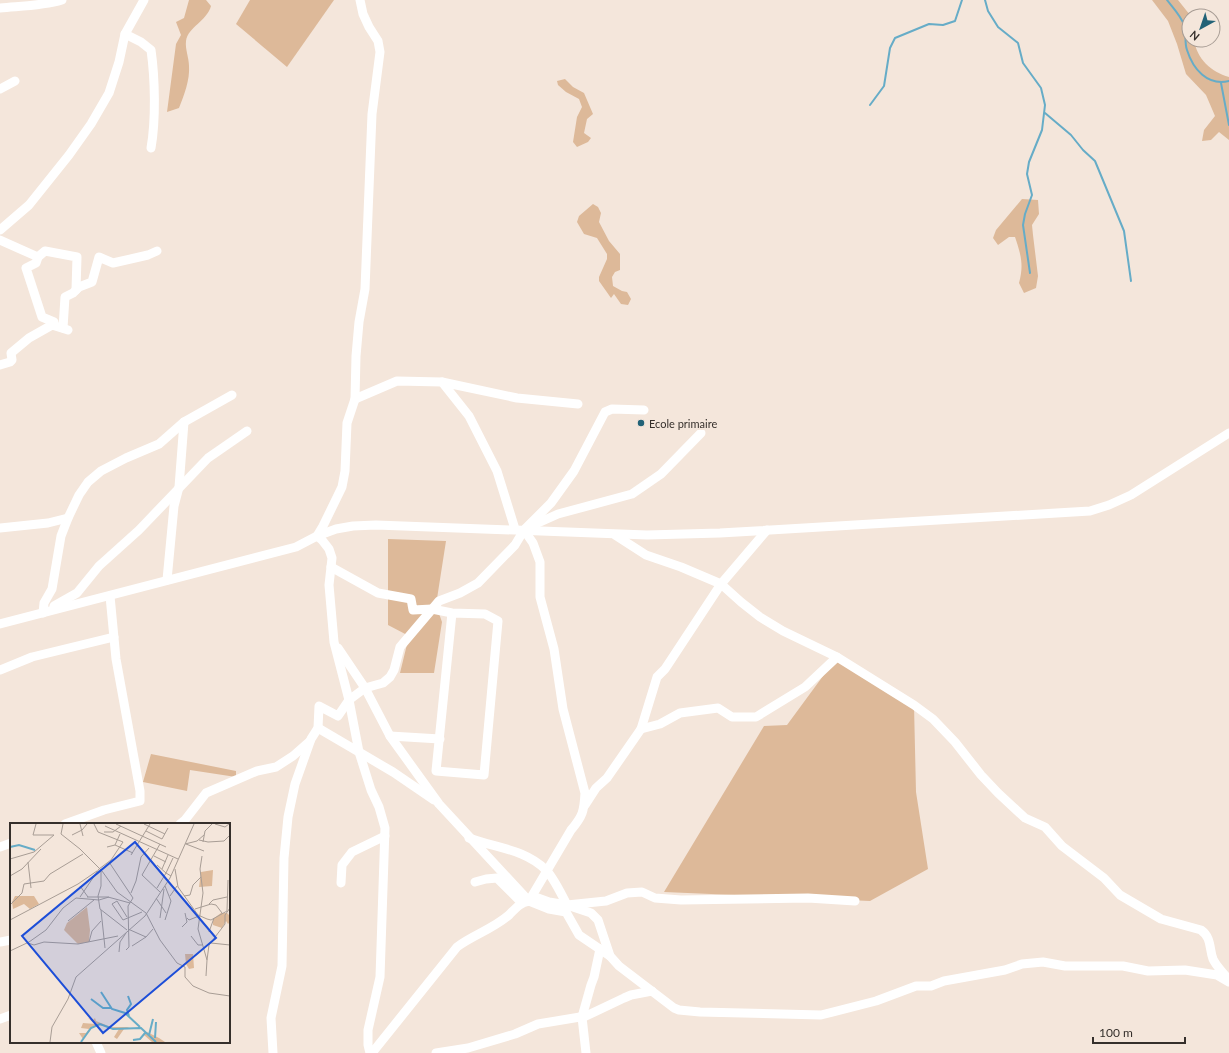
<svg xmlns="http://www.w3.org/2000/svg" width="1229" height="1053" font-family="Lato,sans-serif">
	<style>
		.green { fill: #ddb999 }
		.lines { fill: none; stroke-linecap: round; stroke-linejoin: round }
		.stream { stroke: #66acc7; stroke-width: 2 }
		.minor { stroke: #fff; stroke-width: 9 }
		.poi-dot { fill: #226277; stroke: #f4e6db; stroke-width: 1.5 }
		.labels { text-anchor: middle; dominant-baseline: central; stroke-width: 4; stroke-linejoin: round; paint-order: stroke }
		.poi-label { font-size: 11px; fill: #352f2b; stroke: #f4e6db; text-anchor: start }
		.inset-river { fill: none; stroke: #66acc7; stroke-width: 2 }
		.inset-road { fill: none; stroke: #a89d95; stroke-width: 1 }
		.view { fill: #1d4ed8; fill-opacity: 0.15; stroke: #1d4ed8; stroke-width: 2 }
		.inset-edge { fill: none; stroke: #352f2b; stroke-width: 2 }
	</style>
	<rect width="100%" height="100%" fill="#f4e6db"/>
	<g class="green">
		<path d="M189,0h17l5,6c-4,15 -23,21 -25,35 -1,8 3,17 3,25 1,14 -5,29 -10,42l-12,4 9,-68 5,-9 -5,-13 8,-4z"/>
		<polygon points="250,0 334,0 287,67 236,24"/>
		<path d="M1152,0h26l12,15 -1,25h5c3,19 17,32 35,37v63l-10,-8 -8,8 -9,1 2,-11 11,-14 -9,-21 -20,-21 -9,-30 -9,-23z"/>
		<polygon points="565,79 573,87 584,93 593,114 587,119 584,133 591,138 588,142 577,147 573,142 577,117 582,107 579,99 566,92 558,85 557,81"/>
		<path d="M1022,199l16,1 1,14 -7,11 1,10 5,41 -2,12 -12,5 -5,-10c5,-18 2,-28 -4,-46h-6l-11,8 -5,-7 3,-8z"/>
		<polygon points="593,204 598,207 601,213 599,222 609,241 620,254 620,270 615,272 612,277 613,286 622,291 627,292 631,299 628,305 621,304 614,294 611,298 599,281 599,277 607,259 607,254 597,238 584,234 577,222 579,216"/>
		<polygon points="388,539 446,541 436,605 442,622 434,673 400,673 409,636 388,625"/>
		<polygon points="837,657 914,705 916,792 928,869 870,901 664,892 764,726 787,725"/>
		<polygon points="151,754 236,771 236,777 190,770 187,791 143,782"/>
	</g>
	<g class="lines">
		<g class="stream">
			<polyline points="985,0 988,11 998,27 1018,43 1023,63 1041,88 1045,105 1042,130 1029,162 1027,174 1032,195 1025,214 1023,225 1030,273"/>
			<path d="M1167,0c6,8 14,16 17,25 3,8 0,17 3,25 6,19 20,36 42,31"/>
			<polyline points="1221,83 1229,125"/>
			<polyline points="870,105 884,86 890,48 895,38 929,24 943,25 955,21 962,0"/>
			<polyline points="1045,113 1071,135 1083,150 1095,161 1124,231 1131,281"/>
		</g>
		<g class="minor">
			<polyline points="360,0 363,14 369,27 378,41 380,52 372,114 365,289 359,322 356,356 355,399 347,423 345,471 342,487 323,526 317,536 322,540 329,549 332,558 329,585 334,642 349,700 359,752 371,790 379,807 385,828 380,977 368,1030 368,1045 370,1053"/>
			<path d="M0,8c21,-2 42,-2 62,-8"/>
			<path d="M125,34l16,8 10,8c4,28 5,70 0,98"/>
			<polyline points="0,89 15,81"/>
			<polyline points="0,230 29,205 69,155 91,124 109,93 119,62 125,34 144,0"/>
			<polyline points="0,240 38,257 45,251 77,257 76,290"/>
			<polyline points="38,257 36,263 26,268 42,317 54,322"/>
			<polyline points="63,328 65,297 73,293 79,287 92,282 99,257 113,263 148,255 157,251"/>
			<polyline points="0,365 10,362 12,360 11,353 29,338 52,325 68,330"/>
			<polyline points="442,382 469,416 497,471 515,529"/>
			<polyline points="355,399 397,381 442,382 517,398 578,404"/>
			<polyline points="529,527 558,514 632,494 661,474 701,433"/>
			<polyline points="0,528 48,523 68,518"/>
			<path d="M615,535l31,20 35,12 40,17 20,18 19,15 23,14 54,26 77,48 19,14 22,23 26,33 17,18 27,25 20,9 17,19 42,32 16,17 41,24 40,11c11,8 8,19 12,29 3,7 10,13 14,19"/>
			<polyline points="331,567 378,593 411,599 413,610 432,609 452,613 485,614 498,621 484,775 436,771 452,613"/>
			<polyline points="167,580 174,506 179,487 184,422"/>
			<polyline points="54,606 77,593 99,566 139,530 208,458 247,431"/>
			<polyline points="43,613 44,603 52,589 61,536 68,518 79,495 88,482 101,471 126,458 159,444 184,422 232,395"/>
			<polyline points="0,624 296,547 317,536 336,529 353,526 376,525 647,535 720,533 1090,511 1109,505 1131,495 1229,433"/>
			<polyline points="338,648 365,688 390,736 439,804 529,901 549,909 566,912 579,935 610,956"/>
			<polyline points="0,670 32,657 114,637"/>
			<polyline points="318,728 393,772 434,800"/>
			<polyline points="641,729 660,724 680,713 718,708 732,717 756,717 805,687 837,657"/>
			<polyline points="390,736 440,739"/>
			<polyline points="585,805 596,788 607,778 641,729 657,677 665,669 721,584 767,530"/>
			<polyline points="65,824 104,810 140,801 140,791 116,659 110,596"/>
			<polyline points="180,824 185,820 206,793 257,771 276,767 293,756 310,741"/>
			<path d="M469,838c27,10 56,11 77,32 6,6 17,27 21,35l24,8 7,7 12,36 9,10 55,42 5,2 21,2 121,3 55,-14 40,-15h15l13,-5 61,-11 17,-6 21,-2 22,4h58l25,5 37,-1 32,5 12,7"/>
			<polyline points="0,847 11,843"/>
			<polyline points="475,882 486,879 497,878 521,902"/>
			<polyline points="341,883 342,865 352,852 385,836"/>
			<polyline points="529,901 538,898 549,902 567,905 606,901 627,893 642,892 655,898 681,900 808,898 855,901"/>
			<polyline points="0,942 11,940"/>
			<polyline points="0,1019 11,1015"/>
			<polyline points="96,1042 101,1053"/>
			<polyline points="273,1053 271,1018 282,966 284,858 288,817 295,784 311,739 318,728 319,706 338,716 349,700 365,688 383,683 390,677 394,670 400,647 439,601 460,593 478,583 515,545 524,530 551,503 574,471 605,412 612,409 644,410"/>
			<path d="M372,1053l85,-106c16,-12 36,-18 52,-32 6,-6 10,-12 20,-14l42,-71c12,-14 13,-19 14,-37l-22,-84 -9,-60 -14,-52v-35l-7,-19 -9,-13"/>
			<polyline points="436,1053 468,1048 515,1034 538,1024 586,1016 624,998 631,995 652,991"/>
			<polyline points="586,1053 582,1017 591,985 594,977 600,949"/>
		</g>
	</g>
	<circle class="poi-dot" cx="641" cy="423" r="4"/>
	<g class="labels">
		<g class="poi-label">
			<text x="649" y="423">Ecole primaire</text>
		</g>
	</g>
	<g transform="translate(10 823)">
		<rect width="220" height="220" fill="#f4e6db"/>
		<path d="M203,47l-1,16 -13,1 2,-15zM5,73h19l5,8 -9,5 -6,-5 -11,5 -1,-7zM77,84l3,23 -1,12 -11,2 -14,-14 3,-7zM211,90h6l3,3v6l-2,2 -2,-3 -4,7 -9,-3v-6zM175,131h8l1,14 -5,1 -3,-5zM78,195l5,2 2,-2 1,3 15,6h19l-6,2 -7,10 -3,-2 5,-8 -21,-4 -6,3 -9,11 -4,-6h7l3,-4 -8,-1 2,-5 12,1zM137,209l12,6 6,4h-13l-8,-7z" fill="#ddb999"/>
		<path class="inset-river" d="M0,24l9,-2 16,5M91,169l11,17 13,4 15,14M118,173l3,8 -4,6 2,6M81,176l12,9h8M139,212l4,-16M145,215l1,-16M123,217l7,-1 5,-6M71,219l10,-14 9,-4 13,5 28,-1 15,14"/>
		<path class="inset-road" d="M26,1l-3,11h21M53,1l-2,10 19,15M70,1l3,12M106,1l50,23M134,1l21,10M205,1l10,3 4,-3M95,3l73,33M136,8l16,8 6,-11M94,9h9l8,-6M62,12l10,-5 5,-6M189,17l9,2 16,-1 6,-6M193,19l2,-11 7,-7M150,21l-18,31 18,17M175,21l12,-3 7,-6M176,21l18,7M105,22l18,8M97,24l8,-2 5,-11M70,26l22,22 15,21 29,21 14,27 17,23 8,4v10l8,9 16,7 21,3M121,32l19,-31M144,33l12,6M192,33l-2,13 3,24 -5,36 9,31 -1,16M0,36l24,-7 20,-17M18,39l3,26M99,39l24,36 -5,8 1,41 -3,3M147,42l9,8 7,-15M152,46l6,-14M165,46l3,18 20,28 9,4 4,1 16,-9 1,-31M91,47v16l-3,10 2,13 27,21M0,53l12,-7 19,-20M70,63l8,11M147,65l9,-15 5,3M121,70l5,-12 5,-24 8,-9M160,73l7,-10M174,73l6,-1 3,-10 8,-8M70,74l19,-28 12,-9 12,-18 -25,-10 -4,-8M77,74h21l22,6M146,75l10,15M199,81l4,-4 14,-3M0,82l12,-12 2,-9 20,-3 6,-7 33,-20M185,86l16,-5 5,1 6,8M91,87l4,38M117,94l-10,-16 -5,3 11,16 19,-8M150,95l4,-29M177,95l2,2 10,-4M0,97l68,-36 19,-13M155,97l6,-19 -6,-15M58,98l26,-21M172,104l5,-5 -2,-9M118,106l18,8M199,109l5,-14M181,113l7,9h4M79,119l3,-11 9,-10M18,120l6,2 10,-3 34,2 40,-8M201,120l19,2M122,123l14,-9 7,-8M0,128l19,-9 17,-12 17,-22 13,-10 23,2 10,-3M109,129l1,-10 6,-9M197,137l2,-15 16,-21v-9l5,-7M40,219l2,-15 16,-28 8,-22 69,-61 25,-38 24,-54"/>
		<path class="view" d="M125,19l81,96 -113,95 -81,-97z"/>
		<rect width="220" height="220" class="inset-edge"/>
	</g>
	<g transform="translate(1201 28) rotate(220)"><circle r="19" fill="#f4e6db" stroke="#a89d95"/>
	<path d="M0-3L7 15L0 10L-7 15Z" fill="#226277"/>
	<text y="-6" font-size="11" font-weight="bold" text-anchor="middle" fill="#352f2b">N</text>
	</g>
	<path d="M1093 1037v6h92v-6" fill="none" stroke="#352f2b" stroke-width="2"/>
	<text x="1099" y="1037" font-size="12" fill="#352f2b" stroke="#f4e6db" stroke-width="3" paint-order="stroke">100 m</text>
</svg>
